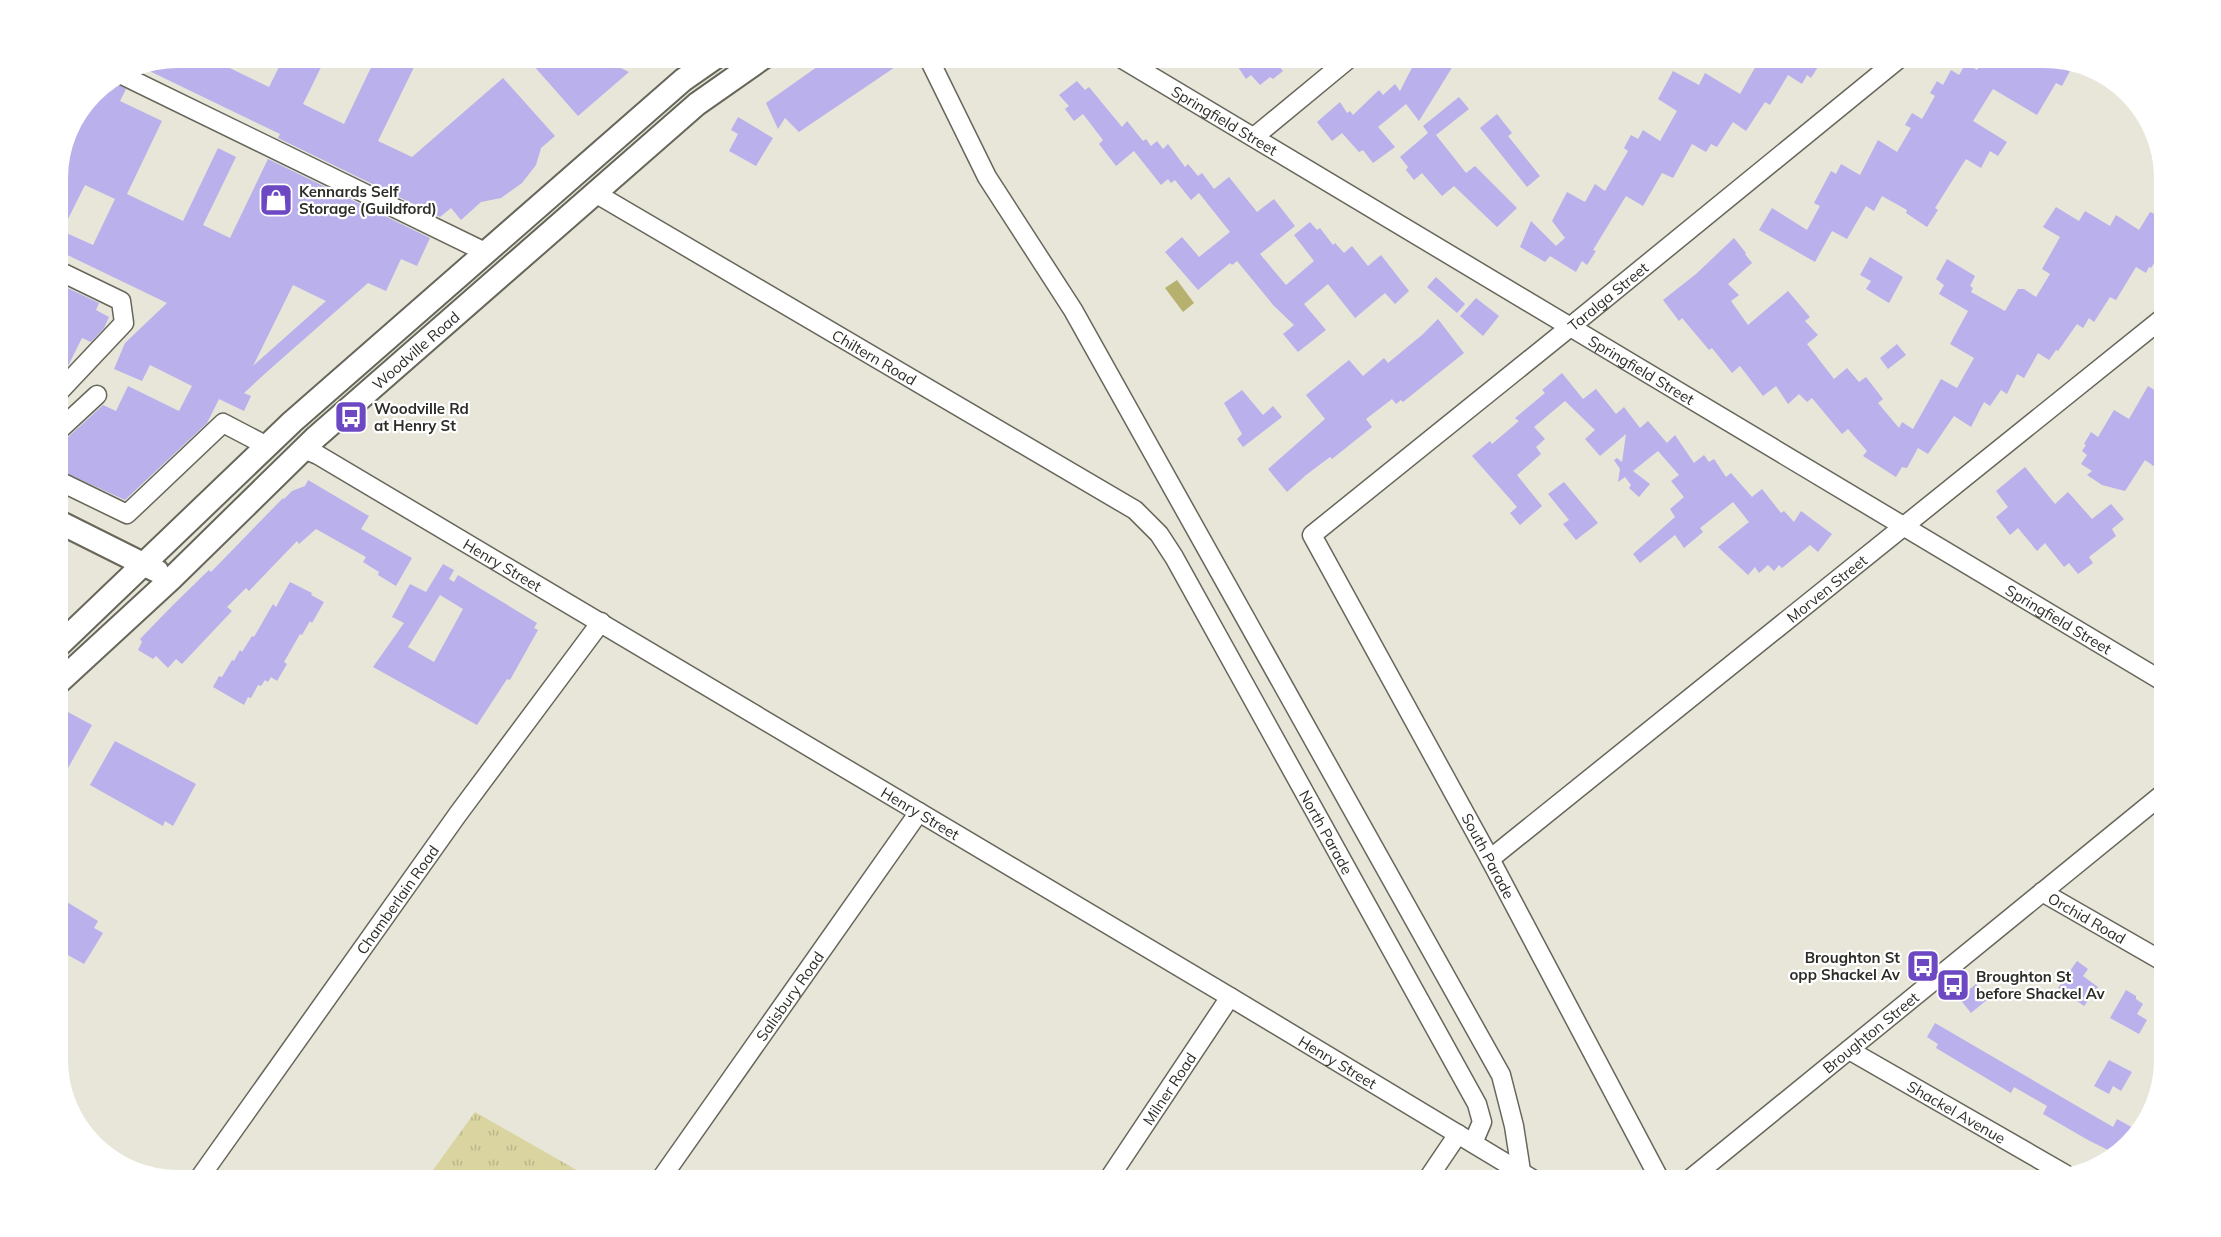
<svg xmlns="http://www.w3.org/2000/svg" width="2221" height="1237" font-family="Mulish,sans-serif">
	<style>
		.park { fill: url(#park-tufts) }
		.water { fill: #b7b170 }
		.building { fill: #bab0ec; fill-rule: evenodd }
		.lines { fill: none; stroke-linecap: round; stroke-linejoin: round }
		.minor-casing { stroke: #67665a; stroke-width: 21 }
		.major-casing { stroke: #67665a; stroke-width: 26 }
		.minor { stroke: #fff; stroke-width: 18 }
		.major { stroke: #fff; stroke-width: 22 }
		.labels { text-anchor: middle; dominant-baseline: central; stroke-width: 4.5; stroke-linejoin: round; paint-order: stroke }
		.street-label { font-size: 15px; fill: #2d2d28; stroke: #fff }
		.poi-label { font-size: 15px; font-weight: bold; fill: #2d2d28; stroke: #fff; text-anchor: start }
	</style>
	<defs>
		<pattern id="park-tufts" width="24" height="20" patternUnits="userSpaceOnUse" patternTransform="scale(1.5)"><rect width="24" height="20" fill="#d9d4a0"/><path d="M3 7l-1-3M5 7V3M7 7l1-3M15 17l-1-3M17 17v-4M19 17l1-3" fill="none" stroke="#bbb68a"/></pattern>
	</defs>
	<rect width="100%" height="100%" fill="#e7e6d9"/>
	<polygon class="park" points="475,1112 594,1180 434,1180 428,1177"/>
	<polygon class="water" points="1177,280 1194,303 1183,312 1165,288"/>
	<g class="building">
		<polygon points="178,57 207,57 269,87 284,57 326,57 303,104 344,124 376,57 419,57 378,141 412,157 503,78 555,136 541,148 536,165 522,183 501,198 481,202 461,220 451,208 440,217 278,138 280,134 137,65 136,69 131,67"/>
		<polygon points="526,57 598,57 629,72 578,116"/>
		<polygon points="831,57 910,57 799,132 785,118 778,129 766,103"/>
		<polygon points="1231,57 1271,57 1283,71 1273,79 1270,77 1260,85 1251,75 1246,79"/>
		<polygon points="1436,57 1440,57 1453,66 1419,121 1406,104 1378,127 1395,147 1373,163 1363,150 1359,152 1342,133 1332,141 1317,122 1340,102 1347,113 1350,111 1353,115 1379,90 1383,95 1395,84 1400,91 1417,58 1431,66"/>
		<polygon points="1761,57 1812,57 1821,62 1811,78 1807,75 1802,84 1788,75 1770,105 1765,102 1746,131 1733,122 1717,147 1711,144 1706,152 1692,144 1673,178 1662,173 1643,206 1626,196 1593,250 1596,251 1587,265 1582,261 1576,272 1550,256 1545,262 1520,247 1531,221 1556,246 1565,238 1552,221 1567,192 1585,202 1595,184 1605,191 1628,151 1624,148 1631,135 1638,139 1643,130 1660,141 1677,111 1658,99 1673,71 1699,85 1705,73 1740,94"/>
		<polygon points="1984,57 2043,57 2070,71 2062,86 2056,83 2037,115 1993,89 1973,121 2007,142 1998,156 1990,151 1981,168 1966,159 1935,208 1938,210 1927,227 1906,213 1907,210 1882,196 1874,211 1866,206 1847,239 1832,231 1815,262 1759,230 1772,208 1807,230 1820,206 1814,203 1831,171 1836,174 1841,164 1860,175 1878,140 1897,152 1911,128 1905,125 1912,113 1922,119 1935,96 1930,93 1937,81 1943,85 1951,70 1959,75 1966,63 1977,70"/>
		<path d="M111,80l15,9 -6,12 42,20 -35,73 56,27 35,-73 18,9 -33,68 27,13 38,-79 162,79 -13,28 -16,-7 -15,32 -18,-8 -99,87 -25,23 7,3 -7,15 -25,-12 -12,24 -82,77 -68,-31v-26l8,-3 38,-35 13,6 12,-25 51,25 13,-25 -42,-21 -8,16 -28,-12 11,-26 42,-40 -110,-53v-80l9,-39 27,-39zM85,185l30,14 -22,46 -31,-14zM293,285l33,16 -73,65z"/>
		<polygon points="1077,81 1085,90 1089,87 1122,127 1127,121 1143,141 1146,139 1151,146 1157,141 1163,149 1168,144 1185,167 1188,164 1198,176 1202,173 1214,189 1229,177 1257,212 1274,199 1295,226 1260,254 1286,285 1314,261 1294,235 1310,222 1317,230 1320,228 1333,245 1335,243 1344,253 1352,246 1368,266 1381,255 1409,291 1395,304 1385,293 1355,318 1328,284 1304,304 1326,330 1298,352 1283,334 1294,325 1274,306 1237,261 1232,265 1230,263 1198,290 1165,252 1182,237 1199,257 1230,232 1199,193 1191,200 1175,180 1171,183 1168,179 1161,185 1134,151 1116,166 1099,144 1103,140 1083,114 1074,121 1065,109 1069,106 1059,95"/>
		<polygon points="1459,97 1469,109 1436,135 1466,173 1475,166 1517,208 1497,227 1454,186 1442,196 1422,173 1414,180 1406,170 1408,167 1400,157 1428,133 1423,126"/>
		<polygon points="1497,114 1512,133 1508,136 1540,176 1527,187 1480,128"/>
		<polygon points="738,117 773,138 756,166 729,151 738,134 731,130"/>
		<polygon points="2056,207 2079,221 2085,211 2110,226 2116,215 2139,230 2150,212 2155,214 2164,219 2164,248 2151,268 2149,267 2146,273 2136,267 2116,300 2110,297 2094,322 2089,318 2083,328 2077,324 2058,351 2056,350 2049,360 2038,353 2024,378 2017,374 2007,394 2001,390 1990,406 1984,402 1971,427 1954,416 1928,454 1918,448 1907,468 1902,467 1896,477 1863,456 1867,451 1848,429 1842,434 1812,398 1807,402 1799,394 1788,404 1776,386 1763,396 1740,366 1732,373 1712,348 1709,350 1682,318 1679,321 1663,300 1696,274 1734,238 1746,253 1745,254 1752,263 1728,284 1739,295 1731,301 1748,325 1788,291 1810,317 1805,321 1818,335 1807,344 1834,379 1847,368 1859,382 1866,377 1883,399 1878,403 1899,428 1902,422 1913,429 1941,379 1957,388 1974,358 1950,344 1968,311 1939,294 1944,285 1936,279 1947,259 1975,276 1970,286 1973,288 1971,292 2005,311 2018,289 2024,289 2036,297 2050,274 2042,269 2060,237 2043,227"/>
		<polygon points="1870,257 1903,277 1889,303 1866,289 1871,281 1860,275"/>
		<polygon points="1436,277 1465,304 1457,313 1427,287"/>
		<polygon points="57,283 99,303 96,310 109,317 104,328 91,342 82,338 69,364 57,377"/>
		<polygon points="1476,298 1499,316 1483,336 1460,316"/>
		<polygon points="1438,319 1464,353 1403,402 1401,400 1396,404 1392,399 1366,419 1372,427 1332,459 1330,457 1306,475 1287,492 1268,469 1325,419 1306,395 1349,360 1363,376 1384,358 1388,363 1422,335"/>
		<polygon points="1897,344 1906,355 1888,369 1880,358"/>
		<polygon points="1562,373 1583,399 1596,389 1616,414 1624,407 1640,428 1648,421 1667,443 1675,435 1694,463 1704,455 1709,462 1714,459 1726,477 1731,473 1752,497 1762,489 1781,513 1784,511 1794,522 1801,511 1832,534 1818,552 1810,545 1782,568 1779,565 1774,571 1768,565 1759,573 1755,567 1748,575 1718,547 1749,522 1733,502 1700,528 1703,532 1684,548 1675,535 1640,563 1633,554 1675,517 1670,509 1684,497 1671,481 1679,475 1658,451 1633,471 1650,484 1639,497 1629,488 1631,485 1625,477 1618,482 1620,469 1614,460 1617,458 1622,462 1626,434 1600,456 1585,439 1595,430 1565,401 1534,427 1545,439 1536,447 1541,454 1517,475 1542,506 1520,525 1510,513 1517,507 1472,456 1490,441 1492,444 1519,421 1515,418 1545,393 1542,390"/>
		<polygon points="2148,386 2164,396 2164,453 2155,467 2145,460 2125,491 2102,485 2087,475 2092,471 2081,464 2087,455 2082,451 2086,445 2084,444 2091,432 2098,437 2114,410 2129,419"/>
		<polygon points="1242,390 1263,415 1273,406 1282,417 1243,447 1237,439 1242,434 1224,403"/>
		<polygon points="2025,467 2055,504 2068,492 2092,519 2111,504 2124,519 2112,529 2116,536 2089,557 2093,563 2078,574 2069,563 2064,567 2045,543 2037,551 2018,528 2010,535 1996,517 2008,507 1996,491"/>
		<polygon points="308,480 369,516 361,529 412,558 396,586 378,575 379,572 363,562 366,557 316,529 299,544 297,541 249,591 246,588 227,607 232,611 182,664 176,659 168,668 156,656 153,659 138,650 142,642 140,639 173,605 209,570 211,572 283,498 284,499 292,491 305,486"/>
		<polygon points="1564,482 1598,523 1576,540 1563,524 1569,520 1548,494"/>
		<path d="M443,564l11,6 -5,9 5,3 4,-7 79,48 -3,5 4,2 -28,50 -3,-1 -30,46 -104,-58 31,-44 -12,-6 18,-33 16,8zM440,595l23,14 -29,53 -26,-15z"/>
		<polygon points="290,582 312,593 311,595 324,602 312,623 310,621 302,635 300,634 284,662 287,664 277,681 271,677 268,682 265,680 261,686 258,685 251,698 248,697 244,705 213,687 219,676 222,677 232,660 234,661 240,650 242,652 252,636 254,637 273,604 276,607"/>
		<polygon points="66,711 92,725 57,788 57,719"/>
		<polygon points="115,741 196,784 173,826 165,821 163,826 90,785"/>
		<polygon points="57,896 98,921 94,928 103,933 84,964 57,949"/>
		<polygon points="2077,961 2088,969 2083,976 2098,987 2084,1006 2058,988"/>
		<polygon points="1976,984 1988,999 1971,1013 1959,998"/>
		<polygon points="2126,990 2136,996 2136,999 2143,1004 2137,1014 2147,1020 2139,1034 2110,1018"/>
		<polygon points="1935,1023 2113,1127 2117,1119 2137,1130 2118,1149 2112,1152 2088,1140 2043,1114 2047,1106 2014,1087 2011,1093 1936,1048 1938,1044 1927,1037"/>
		<polygon points="2109,1060 2132,1072 2121,1091 2113,1086 2109,1094 2094,1086"/>
	</g>
	<g class="lines">
		<g class="minor-casing">
			<g id="minor">
				<polyline points="928,57 987,177 1073,310 1501,1075 1514,1126 1521,1171"/>
				<path id="s1" d="M1119,57l1045,625"/>
				<polyline points="120,74 485,252"/>
				<polyline points="1254,137 1351,57"/>
				<path id="s2" d="M595,193l540,317 24,24 15,23 303,547 5,18 -9,21"/>
				<polyline points="57,270 121,301 124,323 57,394"/>
				<polyline points="57,432 97,395"/>
				<path id="s3" d="M304,449l14,6 912,542 304,183"/>
				<polyline points="57,480 127,514 223,423 267,446"/>
				<path id="s4" d="M1490,859l674,-542"/>
				<path id="s5" d="M2042,892l122,70"/>
				<path id="s6" d="M1849,1050l216,124"/>
				<path id="s7" d="M198,1180l260,-366 143,-192"/>
				<path id="s8" d="M660,1180l259,-368"/>
				<path id="s9" d="M1108,1180l122,-183"/>
				<polyline points="1427,1180 1458,1134"/>
				<path id="s10" d="M1660,1180l-170,-321 -178,-324 247,-199 342,-279"/>
				<path id="s11" d="M1689,1180l475,-387"/>
			</g>
		</g>
		<g class="major-casing">
			<g id="major">
				<polyline points="57,521 157,571"/>
				<polyline points="57,647 292,422 683,80 716,57"/>
				<path id="s12" d="M57,684l114,-105 144,-141 382,-334 67,-47"/>
			</g>
		</g>
		<use href="#minor" class="minor"/>
		<use href="#major" class="major"/>
	</g>
	<defs>
		<g id="shop-square" transform="scale(1.725)"><rect x="-9" y="-9" width="18" height="18" rx="4" fill="#6c49c2" stroke="#fff"/><path d="M-5-2.5h2.3a2.7 3.5 0 0 1 5.4 0H5L5.5 6h-11ZM-1.5-2.5h3a1.5 2.3 0 0 0-3 0Z" fill="#fff"/></g>
		<g id="bus-square" transform="scale(1.725)"><rect x="-9" y="-9" width="18" height="18" rx="4" fill="#6c49c2" stroke="#fff"/><path d="M-5-6H5V4H4V6H2V4H-2V6H-4V4H-5ZM-3.5-4V0h7V-4ZM-3.5 1.2v1.5H-2V1.2ZM2 1.2v1.5H3.5V1.2Z" fill="#fff"/></g>
	</defs>
	<g fill-rule="evenodd">
		<use href="#shop-square" x="276" y="200"/>
		<use href="#bus-square" x="351" y="417"/>
		<use href="#bus-square" x="1923" y="966"/>
		<use href="#bus-square" x="1953" y="985"/>
	</g>
	<g class="labels">
		<g class="street-label">
			<text stroke="none"><textPath href="#s1" startOffset="123">Springfield Street</textPath></text>
			<text stroke="none"><textPath href="#s10" startOffset="1113">Taralga Street</textPath></text>
			<text stroke="none"><textPath href="#s12" startOffset="490">Woodville Road</textPath></text>
			<text stroke="none"><textPath href="#s2" startOffset="324">Chiltern Road</textPath></text>
			<text stroke="none"><textPath href="#s1" startOffset="609">Springfield Street</textPath></text>
			<text stroke="none"><textPath href="#s3" startOffset="230">Henry Street</textPath></text>
			<text stroke="none"><textPath href="#s4" startOffset="432">Morven Street</textPath></text>
			<text stroke="none"><textPath href="#s1" startOffset="1095">Springfield Street</textPath></text>
			<text stroke="none"><textPath href="#s3" startOffset="716">Henry Street</textPath></text>
			<text stroke="none"><textPath href="#s2" startOffset="1002">North Parade</textPath></text>
			<text transform="translate(1488 856) rotate(62)">South Parade</text>
			<text stroke="none"><textPath href="#s7" startOffset="344">Chamberlain Road</textPath></text>
			<text stroke="none"><textPath href="#s5" startOffset="52">Orchid Road</textPath></text>
			<text stroke="none"><textPath href="#s8" startOffset="225">Salisbury Road</textPath></text>
			<text stroke="none"><textPath href="#s11" startOffset="234">Broughton Street</textPath></text>
			<text stroke="none"><textPath href="#s3" startOffset="1202">Henry Street</textPath></text>
			<text stroke="none"><textPath href="#s9" startOffset="110">Milner Road</textPath></text>
			<text stroke="none"><textPath href="#s6" startOffset="124">Shackel Avenue</textPath></text>
		</g>
		<g class="poi-label">
			<text x="299" y="191">Kennards Self<tspan x="299" dy="17">Storage (Guildford)</tspan></text>
			<text x="374" y="408">Woodville Rd<tspan x="374" dy="17">at Henry St</tspan></text>
			<text x="1900" y="957" text-anchor="end">Broughton St<tspan x="1900" dy="17">opp Shackel Av</tspan></text>
			<text x="1976" y="976">Broughton St<tspan x="1976" dy="17">before Shackel Av</tspan></text>
		</g>
	</g>
	<path d="M0 0H2221V1237H0ZM178 68H2044A110 110 0 0 1 2154 178V1060A110 110 0 0 1 2044 1170H178A110 110 0 0 1 68 1060V178A110 110 0 0 1 178 68Z" fill="#fff" fill-rule="evenodd"/>
</svg>
